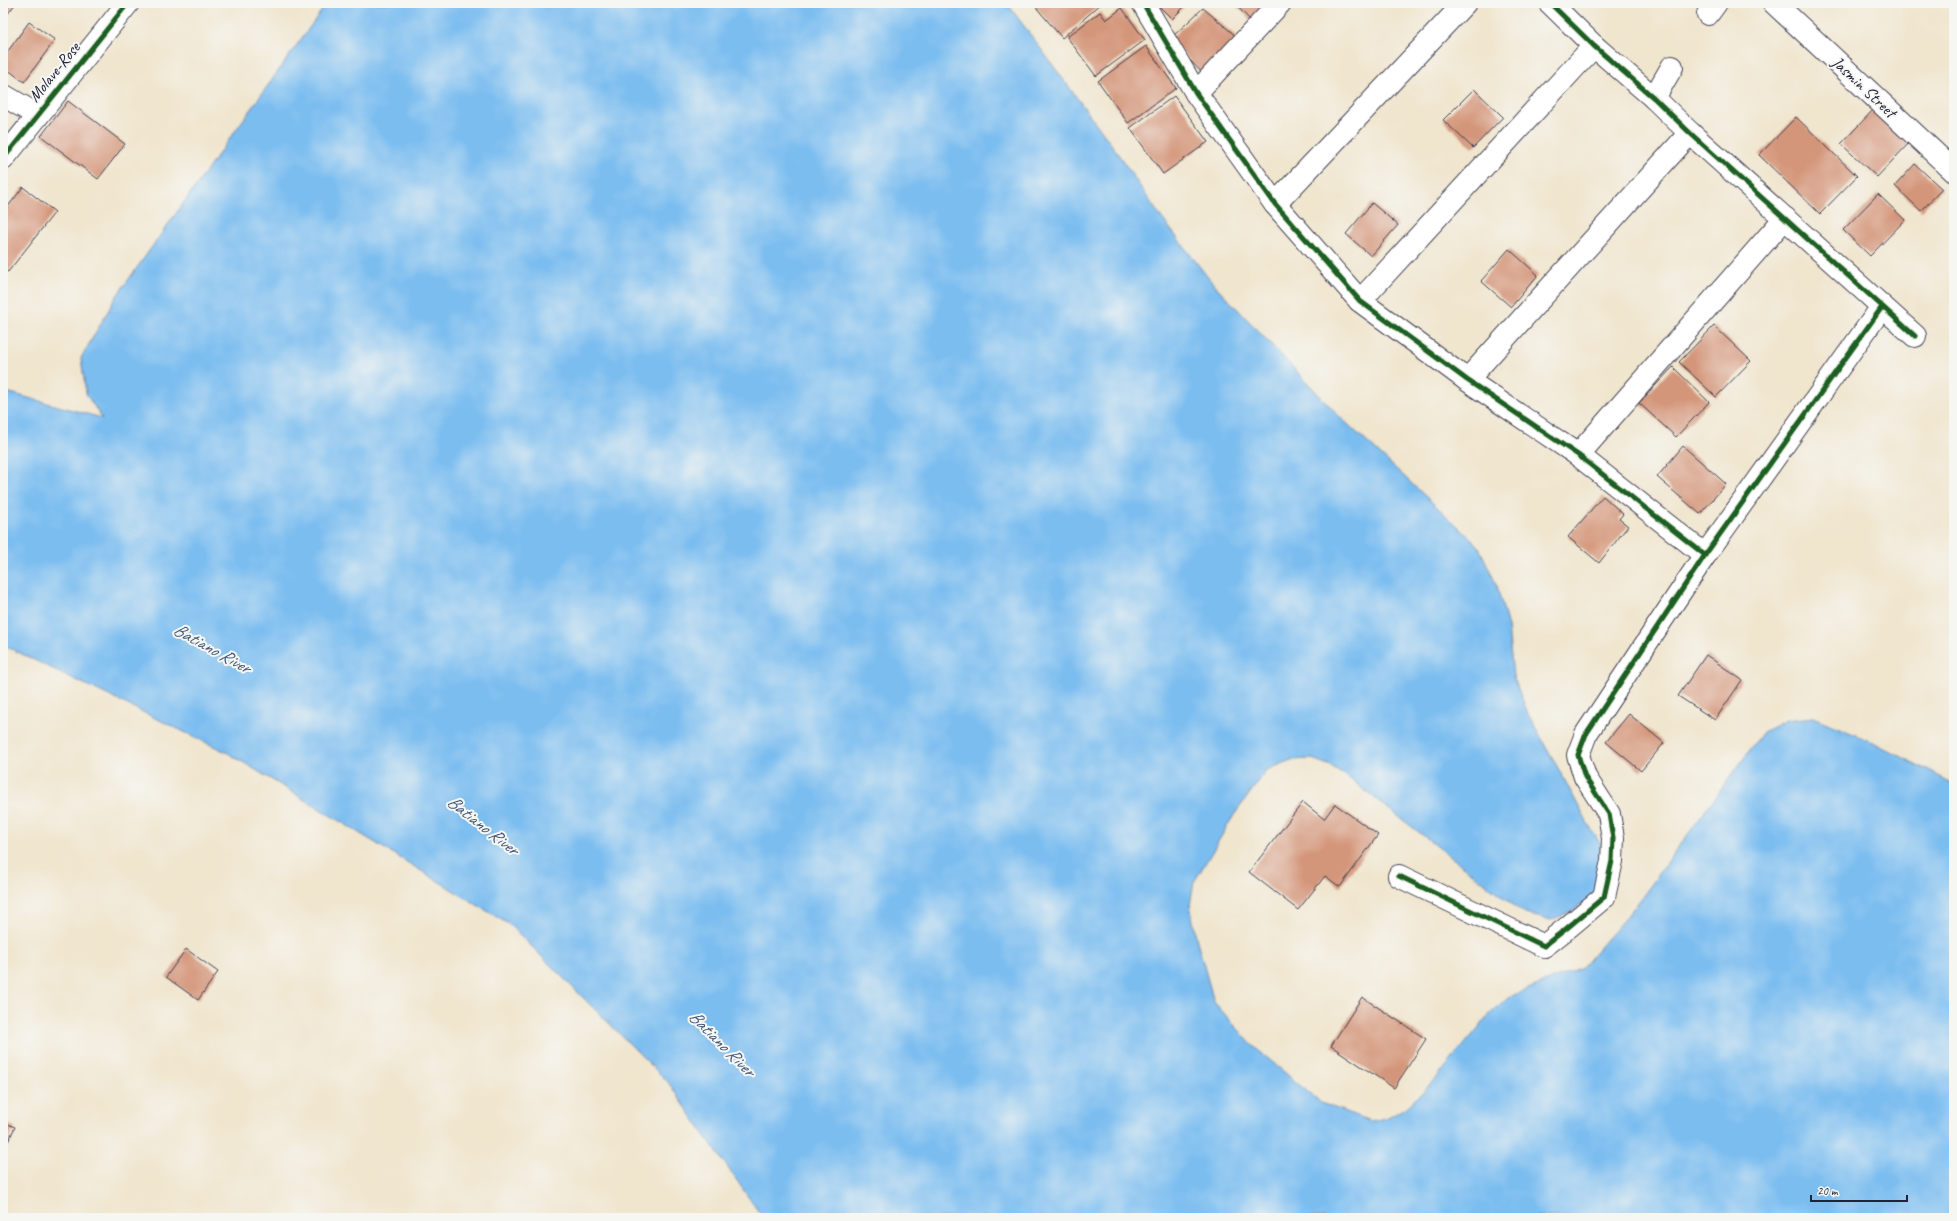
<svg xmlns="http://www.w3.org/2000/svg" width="1957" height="1221" font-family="Caveat,sans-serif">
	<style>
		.water { fill: #7bbdf0; stroke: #4e7096 }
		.building { fill: #d4967a }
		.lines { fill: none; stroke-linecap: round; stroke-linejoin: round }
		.minor-casing { stroke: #413f51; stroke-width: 24 }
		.minor { stroke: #fff; stroke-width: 22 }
		.cycleway-casing { stroke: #f6f6f2; stroke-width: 8 }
		.cycleway { stroke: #1b5e20; stroke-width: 5 }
		.labels { text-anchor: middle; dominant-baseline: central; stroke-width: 4; stroke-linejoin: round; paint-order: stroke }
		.street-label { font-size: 17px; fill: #22223b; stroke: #f6f6f2 }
		.water-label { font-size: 18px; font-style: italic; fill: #41587a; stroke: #f6f6f2 }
	</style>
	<rect width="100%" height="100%" fill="#f6f6f2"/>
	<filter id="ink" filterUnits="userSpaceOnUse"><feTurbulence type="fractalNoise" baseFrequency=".025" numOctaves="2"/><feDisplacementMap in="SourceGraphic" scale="8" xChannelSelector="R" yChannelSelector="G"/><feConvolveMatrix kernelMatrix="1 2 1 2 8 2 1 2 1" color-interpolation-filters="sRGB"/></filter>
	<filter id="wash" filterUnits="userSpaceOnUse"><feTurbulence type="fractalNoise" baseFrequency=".012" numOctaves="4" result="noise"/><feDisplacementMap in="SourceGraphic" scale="16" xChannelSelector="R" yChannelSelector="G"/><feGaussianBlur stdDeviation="0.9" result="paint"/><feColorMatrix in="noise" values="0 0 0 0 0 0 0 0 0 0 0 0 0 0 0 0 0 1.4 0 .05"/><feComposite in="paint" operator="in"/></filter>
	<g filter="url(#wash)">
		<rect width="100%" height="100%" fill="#f0e5cd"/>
		<polygon class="water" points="327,3 1007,3 1114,148 1158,213 1210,280 1340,417 1478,545 1497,586 1508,627 1513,676 1528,714 1563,777 1589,826 1606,852 1598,890 1573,911 1551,920 1525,914 1346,776 1331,766 1312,759 1291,760 1267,770 1234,815 1194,882 1190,905 1196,937 1214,1002 1252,1045 1321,1103 1370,1121 1388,1118 1407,1107 1434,1081 1490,1014 1509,997 1582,967 1637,904 1763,732 1786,720 1813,717 1875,743 1954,784 1954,1218 763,1218 668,1082 510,925 228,753 3,645 3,391 102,418 86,394 81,358 116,297"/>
		<g id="blocks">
			<g class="building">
				<polygon points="3,3 16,3 3,20"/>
				<polygon points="1038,3 1102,3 1062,38 1035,6"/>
				<polygon points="1156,3 1188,3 1172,19"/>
				<polygon points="1234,3 1276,3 1254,24"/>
				<polygon points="1122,8 1145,40 1096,76 1067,37 1100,12 1106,20"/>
				<polygon points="1203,8 1237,37 1207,78 1170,39"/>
				<polygon points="29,22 55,40 24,82 3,66 3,58"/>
				<polygon points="1146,46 1176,88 1128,123 1098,81"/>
				<polygon points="1474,89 1503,117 1473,148 1443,120"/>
				<polygon points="1174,96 1208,142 1163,174 1130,128"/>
				<polygon points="68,101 125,144 98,179 41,136"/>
				<polygon points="1873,110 1909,143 1877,177 1841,144"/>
				<polygon points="1796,117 1857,176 1820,214 1759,155"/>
				<polygon points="1915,164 1942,189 1921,211 1895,186"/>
				<polygon points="23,187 55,212 8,272 3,268 3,213"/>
				<polygon points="1878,194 1905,220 1870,256 1843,230"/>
				<polygon points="1372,203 1398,225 1371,256 1346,234"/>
				<polygon points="1509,249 1538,275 1511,307 1481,281"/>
				<polygon points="1714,326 1751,361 1716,397 1679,362"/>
				<polygon points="1673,367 1709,402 1676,437 1639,403"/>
				<polygon points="1683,446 1726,484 1700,514 1657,477"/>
				<polygon points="1603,496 1623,514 1619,519 1628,526 1599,563 1568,537"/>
				<polygon points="1706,655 1742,680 1715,720 1678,696"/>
				<polygon points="1629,714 1664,743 1641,771 1606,742"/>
				<polygon points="1303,802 1324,819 1335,804 1378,835 1340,887 1325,876 1298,910 1249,872"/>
				<polygon points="186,949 218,972 198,1000 166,977"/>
				<polygon points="1362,997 1426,1039 1394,1088 1331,1046"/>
				<polygon points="3,1122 15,1127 4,1150 3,1149"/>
			</g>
		</g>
	</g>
	<g filter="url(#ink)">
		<use href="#blocks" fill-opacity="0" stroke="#413f51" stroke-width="1"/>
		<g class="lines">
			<g class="minor-casing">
				<g id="minor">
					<polyline points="1143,3 1196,93 1275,204 1360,301 1467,380 1578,455 1705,555"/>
					<polyline points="1550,3 1594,46 1654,98 1690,133 1915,336"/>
					<polyline points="1774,3 1954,171"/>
					<polyline points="1708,14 1716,3"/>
					<polyline points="1196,93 1280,3"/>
					<polyline points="3,95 37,115"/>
					<polyline points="1654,98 1672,67"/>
					<polyline points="3,159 128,3"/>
					<polyline points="1275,204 1465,3"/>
					<polyline points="1360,301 1594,46"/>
					<polyline points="1467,380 1690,133"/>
					<polyline points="1578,455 1785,218"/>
					<polyline points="1399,876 1544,946 1567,928 1604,897 1612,861 1613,838 1609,814 1585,777 1578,755 1586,734 1705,555 1882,307"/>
				</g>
			</g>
			<use href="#minor" class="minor"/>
			<g class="cycleway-casing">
				<g id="cycleway">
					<polyline points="1143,3 1196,93 1275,204 1360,301 1467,380 1578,455 1705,555"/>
					<polyline points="1550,3 1594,46 1654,98 1690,133 1915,336"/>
					<polyline points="3,159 128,3"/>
					<polyline points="1399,876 1544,946 1567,928 1604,897 1612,861 1613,838 1609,814 1585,777 1578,755 1586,734 1705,555 1882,307"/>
				</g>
			</g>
			<use href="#cycleway" class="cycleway"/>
		</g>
	</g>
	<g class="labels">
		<g class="street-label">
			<text transform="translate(54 72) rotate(-51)">Molave-Rose</text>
			<text transform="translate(1864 87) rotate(43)">Jasmin Street</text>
		</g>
		<g class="water-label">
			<text transform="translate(212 648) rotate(29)">Batiano River</text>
			<text transform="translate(483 825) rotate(38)">Batiano River</text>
			<text transform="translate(722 1043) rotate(45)">Batiano River</text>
		</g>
	</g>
	<rect width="1957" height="1221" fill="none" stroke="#f6f6f2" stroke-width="16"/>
	<path d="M1811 1195v6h96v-6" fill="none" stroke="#22223b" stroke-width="2"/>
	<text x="1817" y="1195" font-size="12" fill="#22223b" stroke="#f6f6f2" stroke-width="3" paint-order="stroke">20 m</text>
</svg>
